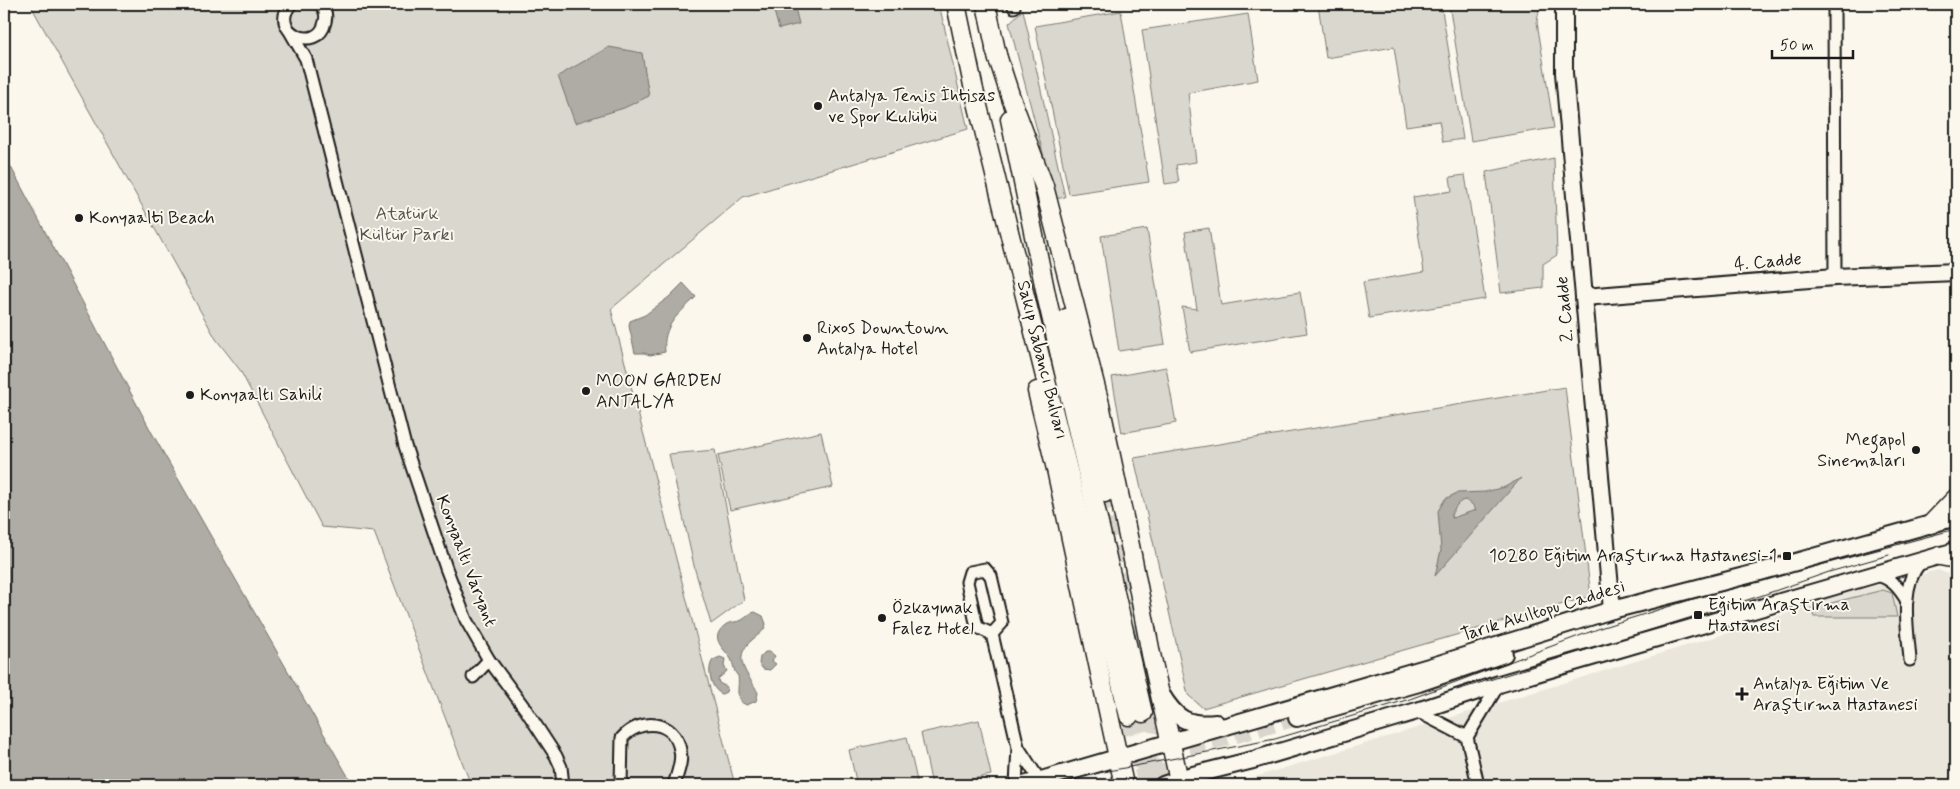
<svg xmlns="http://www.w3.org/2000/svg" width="1960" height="789" font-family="Mynerve,sans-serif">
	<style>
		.built { fill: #eae6dc }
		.green { fill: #dad7ce; stroke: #7b7a75 }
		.water { fill: #afaca5; stroke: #74726e; fill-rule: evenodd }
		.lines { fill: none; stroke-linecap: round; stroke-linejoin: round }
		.secondary-tunnel { stroke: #dad6cd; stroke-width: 16; stroke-dasharray: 16 8; stroke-linecap: butt }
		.primary-tunnel { stroke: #dad6cd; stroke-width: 18; stroke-dasharray: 18 9; stroke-linecap: butt }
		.street-casing { stroke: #1c1c1c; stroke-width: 15 }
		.secondary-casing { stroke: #1c1c1c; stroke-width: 20 }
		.primary-casing { stroke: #1c1c1c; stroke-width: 21 }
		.street { stroke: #fbf7ec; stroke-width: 11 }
		.secondary { stroke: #fbf7ec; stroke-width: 16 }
		.primary { stroke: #fbf7ec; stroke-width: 18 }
		.tram { stroke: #1c1c1c; stroke-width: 1 }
		.poi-dot { fill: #1c1c1c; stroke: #fbf7ec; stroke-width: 2 }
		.labels { text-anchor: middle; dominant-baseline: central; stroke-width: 4; stroke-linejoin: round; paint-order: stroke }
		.poi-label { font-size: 18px; fill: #1c1c1c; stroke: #fbf7ec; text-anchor: start }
		.park-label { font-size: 18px; fill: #555451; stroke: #fbf7ec }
		.street-label { font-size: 18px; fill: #1c1c1c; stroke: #fbf7ec }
	</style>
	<rect width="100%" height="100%" fill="#fbf7ec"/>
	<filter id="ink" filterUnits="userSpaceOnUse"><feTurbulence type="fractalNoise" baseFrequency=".02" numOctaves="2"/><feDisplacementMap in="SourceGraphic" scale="10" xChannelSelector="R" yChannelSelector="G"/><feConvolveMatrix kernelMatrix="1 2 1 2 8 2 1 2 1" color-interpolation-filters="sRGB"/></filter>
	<g filter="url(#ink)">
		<polygon class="built" points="1938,570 1948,574 1956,582 1955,785 1229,785 1764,622 1823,599"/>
		<g class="green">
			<polygon points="30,4 939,4 968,129 743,197 611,309 735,785 471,785 374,532 322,527 240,370 216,339"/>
			<polygon points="1318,4 1441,4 1463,139 1443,142 1439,121 1406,126 1394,47 1326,58"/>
			<polygon points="1449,4 1540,4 1537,22 1554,128 1471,141"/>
			<polygon points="1023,10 1065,197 1055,199 1009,23"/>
			<polygon points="1121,11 1149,182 1069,194 1035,26"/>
			<polygon points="1248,14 1258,80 1188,93 1196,162 1176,165 1179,182 1165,184 1142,30"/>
			<polygon points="1554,158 1557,255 1543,264 1543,288 1501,293 1486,172"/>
			<polygon points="1465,175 1485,299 1369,318 1363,282 1424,272 1413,197 1452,191 1450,177"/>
			<polygon points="1209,228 1221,305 1300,292 1307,333 1190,352 1182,307 1197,309 1185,232"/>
			<polygon points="1147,229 1165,344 1119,351 1101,236"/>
			<polygon points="1166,367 1176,423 1122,433 1112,377"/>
			<polygon points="1565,387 1591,596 1203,708 1188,695 1134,458"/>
			<polygon points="821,432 833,487 730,510 718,455"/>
			<polygon points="715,450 744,600 711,624 695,570 669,454"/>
			<polygon points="1883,590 1892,593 1897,617 1814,617 1811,608"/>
			<polygon points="979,720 991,775 945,785 932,785 921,733"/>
			<polygon points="907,737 918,785 857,785 849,750"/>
		</g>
		<g class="water">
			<polygon points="772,4 794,4 799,24 779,29"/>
			<polygon points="609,47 642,53 649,96 624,108 575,123 558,76"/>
			<polygon points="4,154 152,433 353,785 4,785"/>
			<path d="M683,283l13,14c-17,17 -34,28 -31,55l-15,3 -6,-2h-9l-6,-27 1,-5 15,-6 24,-18z"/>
			<path d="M1521,478l-86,98 6,-26 -3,-39 7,-12 12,-6 28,-1 20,-5zM1465,500l7,4 4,6 -24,8 -1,-3c3,-6 7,-14 14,-15z"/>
			<path d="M755,612l8,4 3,8c-2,8 -7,10 -13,15 -24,20 -3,36 5,54l-2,8 -9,4c-14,-4 -7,-18 -9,-29 -5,-5 -4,-11 -7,-17 -7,-11 -22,-20 -7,-33 5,-5 12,-3 18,-6 5,-3 7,-7 13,-8z"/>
			<polygon points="765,652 770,652 775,656 772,661 776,664 770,670 763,669 759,664 760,657"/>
			<path d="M720,657l5,2 -1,7 3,5 -9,8 1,4 8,4 -1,5 -4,2c-11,-4 -16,-25 -9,-34z"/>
		</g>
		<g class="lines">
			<g class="secondary-tunnel">
				<polyline points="1149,773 1162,760 1180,751 1297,718"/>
				<polyline points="1119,785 1132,776 1146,758"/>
			</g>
			<g class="primary-tunnel">
				<polyline points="1105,493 1142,647"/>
				<polyline points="1143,713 1161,785"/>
				<polyline points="1129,716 1147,785"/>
				<path d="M1146,758c11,-18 14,-34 9,-54"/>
			</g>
			<g class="street-casing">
				<g id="street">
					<path d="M291,4c-24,27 27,51 34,18 2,-7 0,-13 -5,-18"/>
					<polyline points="1013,4 1014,7"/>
					<polyline points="1834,4 1835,277"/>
					<polyline points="291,33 306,59 405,446 446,568 466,620 489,660 526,710 556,756 561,767 563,785"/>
					<path d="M1877,575c15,4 22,13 30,26"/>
					<polyline points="992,634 977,627 967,582 970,572 985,569 991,576 1002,623 992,634 1018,747 1016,785"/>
					<path d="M1910,660c-2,-30 -11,-73 10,-97"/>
					<polyline points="473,677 489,660"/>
					<polyline points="1417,711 1467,737 1478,785"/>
					<polyline points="1467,737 1499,684"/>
					<polyline points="1018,747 1040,781"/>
					<path d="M621,785l1,-47c18,-21 53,-18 58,12 3,11 -3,24 -6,35"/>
				</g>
			</g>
			<g class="secondary-casing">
				<g id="secondary">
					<polyline points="1564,4 1564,73 1612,610"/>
					<polyline points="1584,297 1835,277 1956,272"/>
					<path d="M1161,694c15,25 26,32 55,29"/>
					<polyline points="1297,718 1419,683 1504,654"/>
					<polyline points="1024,785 1439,664 1612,610 1760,572 1956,517"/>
					<polyline points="1163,785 1189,776 1253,760 1417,711 1499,684 1952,552"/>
				</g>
			</g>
			<g class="primary-casing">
				<g id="primary">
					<polyline points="956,4 974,90 1129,716"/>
					<polyline points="986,4 998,60"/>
					<polyline points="995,49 1011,98 1044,186 1100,404 1132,555 1151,654 1180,785"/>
					<polyline points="1010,119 1047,299 1143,713"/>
					<polyline points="1066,318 1105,493"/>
					<polyline points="1037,391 1056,469 1124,785"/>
					<polyline points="1931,524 1956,498"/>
					<polyline points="1940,556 1956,559"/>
				</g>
			</g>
			<use href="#street" class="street"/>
			<use href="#secondary" class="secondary"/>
			<use href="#primary" class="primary"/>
			<g class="tram">
				<polyline points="1457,690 1760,596 1829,572 1889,555"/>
				<polyline points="1051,785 1093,774 1275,739 1410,699 1603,627 1693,599 1956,529"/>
			</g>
		</g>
	</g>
	<g class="poi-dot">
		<circle cx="818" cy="106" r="5"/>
		<circle cx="79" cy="218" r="5"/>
		<circle cx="807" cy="338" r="5"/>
		<circle cx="586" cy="391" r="5"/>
		<circle cx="190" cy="395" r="5"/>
		<circle cx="1916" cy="450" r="5"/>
		<rect x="1782" y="551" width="10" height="10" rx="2.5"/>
		<rect x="1693" y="610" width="10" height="10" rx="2.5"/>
		<circle cx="882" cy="618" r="5"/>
		<path d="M1739.5 686.5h5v5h5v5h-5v5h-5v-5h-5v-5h5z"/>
	</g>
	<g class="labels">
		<g class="poi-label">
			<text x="828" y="96">Antalya Tenis İhtisas<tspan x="828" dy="21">ve Spor Kulübü</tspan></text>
			<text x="89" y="218">Konyaalti Beach</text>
			<text x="817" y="328">Rixos Downtown<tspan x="817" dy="21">Antalya Hotel</tspan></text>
			<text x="596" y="381">MOON GARDEN<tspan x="596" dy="21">ANTALYA</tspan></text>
			<text x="200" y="395">Konyaaltı Sahili</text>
			<text x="1906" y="440" text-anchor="end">Megapol<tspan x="1906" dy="21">Sinemaları</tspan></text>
			<text x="1777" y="556" text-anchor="end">10280 Eğitim Araştırma Hastanesi-1</text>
			<text x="1708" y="605">Eğitim Araştırma<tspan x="1708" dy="21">Hastanesi</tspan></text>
			<text x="892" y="608">Özkaymak<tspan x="892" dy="21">Falez Hotel</tspan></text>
			<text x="1753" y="684">Antalya Eğitim Ve<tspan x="1753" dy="21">Araştırma Hastanesi</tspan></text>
		</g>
		<g class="park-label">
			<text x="407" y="214">Atatürk<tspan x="407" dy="21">Kültür Parkı</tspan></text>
		</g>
		<g class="street-label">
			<text transform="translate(1768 262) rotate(-5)">4. Cadde</text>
			<text transform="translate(1565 309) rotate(-95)">2. Cadde</text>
			<text transform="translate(1042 360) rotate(76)">Sakıp Sabancı Bulvarı</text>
			<text transform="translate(466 561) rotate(69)">Konyaaltı Varyant</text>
			<text transform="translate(1543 611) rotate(-17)">Tarık Akıltopu Caddesi</text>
		</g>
	</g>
	<rect width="1960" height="789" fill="none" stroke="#fbf7ec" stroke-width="20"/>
	<rect x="10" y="10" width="1940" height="769" fill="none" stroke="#1c1c1c" stroke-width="2" filter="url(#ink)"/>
	<path d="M1772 50v8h81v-8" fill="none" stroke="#1c1c1c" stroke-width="2.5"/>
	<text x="1780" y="50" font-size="15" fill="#1c1c1c" stroke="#fbf7ec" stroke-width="4" paint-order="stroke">50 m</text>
</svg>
